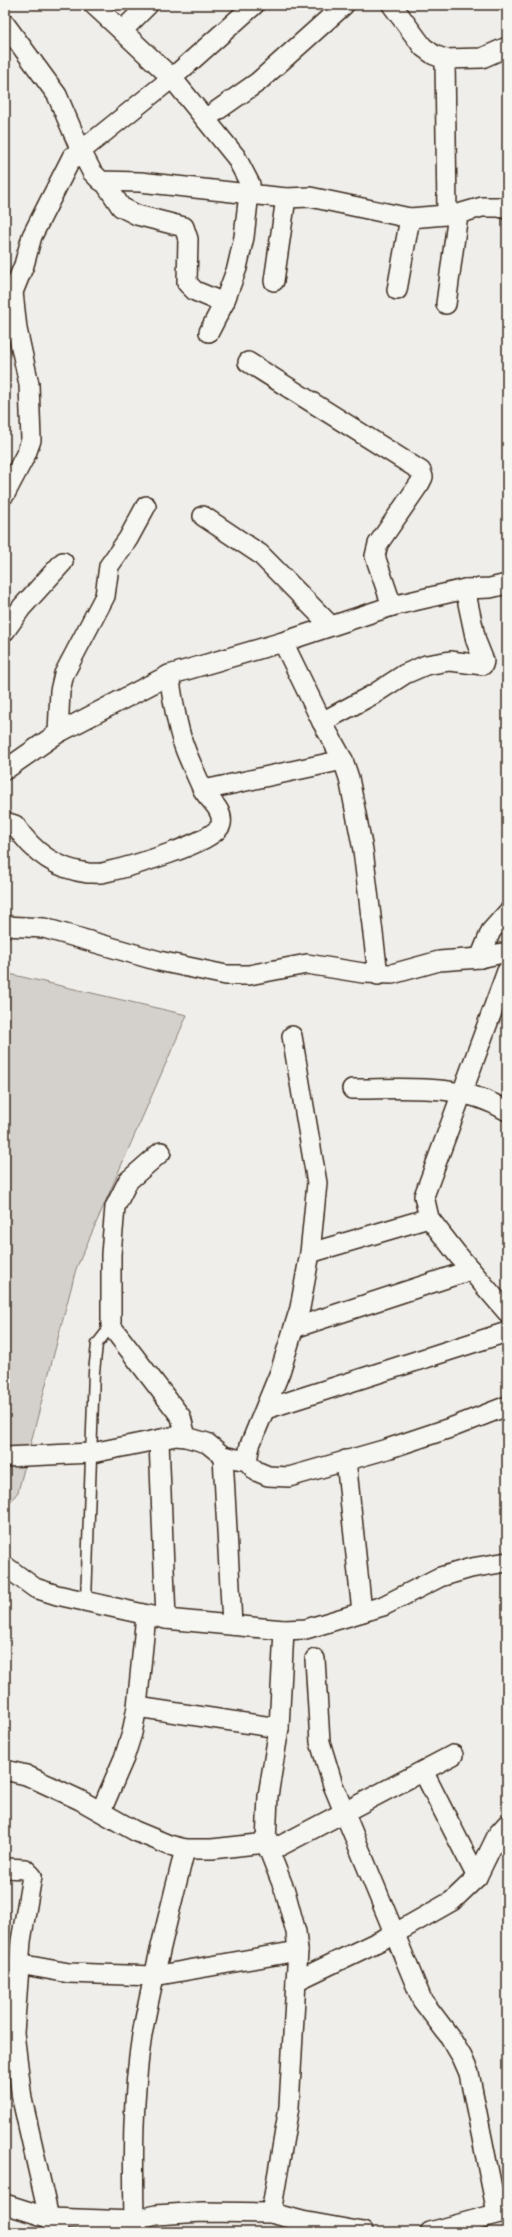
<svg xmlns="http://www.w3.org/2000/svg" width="512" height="2237" font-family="Dekko,sans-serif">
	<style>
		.green { fill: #d4d1cc; stroke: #887e75 }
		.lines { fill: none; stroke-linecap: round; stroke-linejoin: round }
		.lane-casing { stroke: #3b2a1e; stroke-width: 13 }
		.street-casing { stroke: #3b2a1e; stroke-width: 22 }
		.lane { stroke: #f6f6f2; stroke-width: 10 }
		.street { stroke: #f6f6f2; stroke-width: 19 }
	</style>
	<rect width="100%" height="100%" fill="#efeeea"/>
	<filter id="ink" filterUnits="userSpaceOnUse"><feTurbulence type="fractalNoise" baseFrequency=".025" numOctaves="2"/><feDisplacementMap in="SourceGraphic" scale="8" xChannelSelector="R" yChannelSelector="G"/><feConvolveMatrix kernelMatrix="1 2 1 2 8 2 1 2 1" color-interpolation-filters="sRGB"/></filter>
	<g filter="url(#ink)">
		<polygon class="green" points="5,973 187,1015 76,1269 18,1492 5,1508"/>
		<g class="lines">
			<g class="lane-casing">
				<polyline id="lane" points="86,1601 94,1372 97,1344 111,1326"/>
			</g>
			<g class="street-casing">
				<g id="street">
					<polyline points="94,5 122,31"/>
					<polyline points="148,5 122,31 172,78 236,157 250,184 244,237 237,268 224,303 209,332"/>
					<polyline points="254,5 172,78 81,151 92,172 101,181 140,182 286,198 310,197 410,218 458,214 482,207 499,207 507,209"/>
					<polyline points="392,5 423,47 434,55 445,59 482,58 507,47"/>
					<polyline points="5,24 57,95 81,151 72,157 32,236 24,265 13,292 5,295"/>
					<polyline points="445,59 447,214"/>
					<polyline points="205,119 258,82 344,5"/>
					<polyline points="105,183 121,207 137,215 184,227 188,239 187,283 195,291 224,303"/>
					<polyline points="274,281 286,198"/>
					<polyline points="397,290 410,218"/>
					<polyline points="446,304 458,214"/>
					<polyline points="248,362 421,471 423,477 420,483 378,544 375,556 392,606"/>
					<polyline points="5,494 26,454 31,440 29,384 17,329 13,292"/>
					<polyline points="203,516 260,554 330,625"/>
					<polyline points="5,631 22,607 63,562"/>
					<polyline points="283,642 322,722 343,760 349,778 363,850 378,975"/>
					<polyline points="322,722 374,694 405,674 426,665 450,661 483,665 484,661 476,641 465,589"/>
					<polyline points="58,733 60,691 64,674 105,596 109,566 128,539 146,506"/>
					<polyline points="5,770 58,733 169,675 283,642 392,606 465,589 490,588 507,584"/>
					<polyline points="204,790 343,760"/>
					<path d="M5,822l10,3c17,26 41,44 73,48 6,0 13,1 18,-1 19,-4 112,-30 115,-48 3,-15 -13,-24 -19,-36 -6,-14 -13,-28 -18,-42 -8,-22 -11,-47 -15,-71"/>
					<polyline points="5,926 44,928 159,961 226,975 249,975 307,964 363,973 392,974 439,961 480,958 507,952"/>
					<polyline points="480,958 491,931 507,913"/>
					<polyline points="507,971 424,1196 429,1218 457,1254 507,1312"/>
					<path d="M352,1089c53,0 108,-7 155,22"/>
					<polyline points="161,1152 128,1181 115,1207 111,1254 111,1326 181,1417 186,1437"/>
					<polyline points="310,1253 429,1218"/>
					<polyline points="294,1328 471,1270"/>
					<polyline points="266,1409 507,1332"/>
					<polyline points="159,1441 166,1619"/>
					<polyline points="223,1456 232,1624"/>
					<polyline points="5,1457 92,1453 176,1436 186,1437 207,1443 223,1456 247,1461 256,1471 268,1476 289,1477 387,1449 453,1427 507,1406"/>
					<polyline points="346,1460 362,1612"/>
					<polyline points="247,1461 250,1445 280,1372 300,1308 310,1253 317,1183 292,1036"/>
					<polyline points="5,1566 35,1588 57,1595 166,1619 284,1630 306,1629 383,1606 440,1577 471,1568 507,1562"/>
					<polyline points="284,1630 279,1728 268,1796 266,1843 285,1891 296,1932 298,1951 296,1981"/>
					<polyline points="315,1659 320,1742 333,1785 422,2000 450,2037 462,2057 469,2073 497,2213"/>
					<polyline points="137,1707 279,1728"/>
					<polyline points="5,1770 26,1775 80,1800 135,1831 169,1845 185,1849 212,1849 266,1843 280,1846 453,1755"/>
					<polyline points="423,1771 477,1877"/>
					<polyline points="101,1811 124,1758 132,1733 137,1707 146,1615"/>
					<polyline points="5,1868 25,1869 32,1876 21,1941 14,2033 22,2099 49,2218 59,2232"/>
					<polyline points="19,1964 69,1973 154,1976 298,1951"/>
					<polyline points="5,2204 49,2218 134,2221 156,2215 202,2212 271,2213 302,2221 363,2232"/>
					<polyline points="271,2213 289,2107 296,1981 394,1934 452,1901 477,1877 498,1834 507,1824"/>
					<path d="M134,2221c-1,-62 -2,-124 8,-186 11,-62 28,-124 43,-186"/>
					<polyline points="430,2232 507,2211"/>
				</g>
			</g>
			<use href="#lane" class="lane"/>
			<use href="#street" class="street"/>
		</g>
	</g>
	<rect width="512" height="2237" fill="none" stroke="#f6f6f2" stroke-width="20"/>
	<rect x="10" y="10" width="492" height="2217" fill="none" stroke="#3b2a1e" stroke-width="1.5" filter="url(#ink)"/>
</svg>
